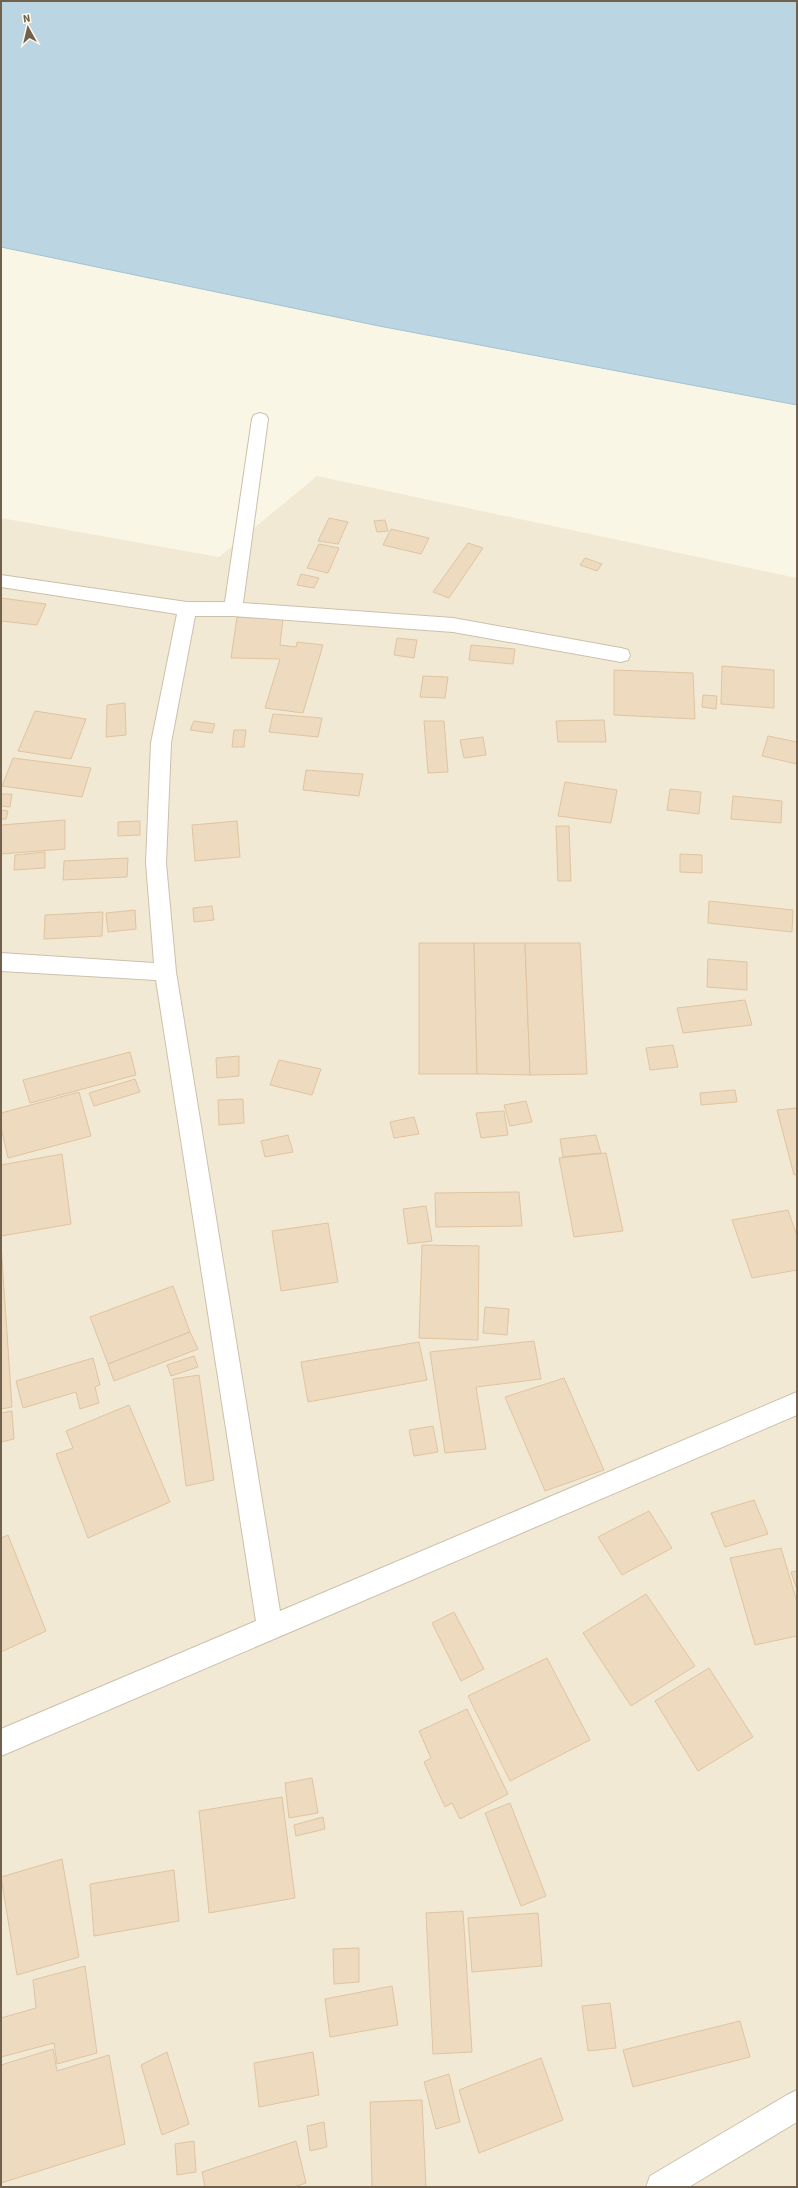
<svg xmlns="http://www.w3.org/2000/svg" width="798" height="2188" font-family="'Source Sans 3',sans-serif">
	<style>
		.residential { fill: #f2e9d4 }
		.water { fill: #bbd5e2; stroke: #a2c2d3 }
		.building { fill: #eedabf; stroke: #dfc4a1 }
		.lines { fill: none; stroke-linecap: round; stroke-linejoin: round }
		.minor-casing { stroke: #cbc0ac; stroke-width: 2 }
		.minor { fill: #fff; fill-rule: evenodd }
	</style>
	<rect width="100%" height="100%" fill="#faf6e5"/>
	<polygon class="residential" points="317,476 797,578 797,2187 1,2187 1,518 219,557"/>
	<polygon class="water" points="1,1 797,1 797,405 379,326 1,247"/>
	<g class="building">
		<polygon points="329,518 348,522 338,544 318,541"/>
		<polygon points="385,520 388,531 377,532 374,521"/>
		<polygon points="391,529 429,538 421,554 383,545"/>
		<polygon points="468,543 483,548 449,598 433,592"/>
		<polygon points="319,544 339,548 328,573 307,568"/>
		<polygon points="585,558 602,564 597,571 580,565"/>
		<polygon points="301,574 319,578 314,588 297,585"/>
		<polygon points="1,598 46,604 37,625 1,621"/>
		<polygon points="237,617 283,618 280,645 296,647 297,642 323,645 303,713 265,708 280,659 231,658"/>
		<polygon points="397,638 417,640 414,658 394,655"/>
		<polygon points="471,645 515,649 513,664 469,660"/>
		<polygon points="722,666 774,670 774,708 721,704"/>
		<polygon points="614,670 693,673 695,719 614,715"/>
		<polygon points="423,676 448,677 445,698 420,697"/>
		<polygon points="703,695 717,696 716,709 702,707"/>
		<polygon points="125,703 126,735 106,737 107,705"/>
		<polygon points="35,711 86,719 71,759 18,751"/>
		<polygon points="273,714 322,718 318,737 269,732"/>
		<polygon points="604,720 606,742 558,742 556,721"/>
		<polygon points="194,721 215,724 212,733 190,730"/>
		<polygon points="424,721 444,721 448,772 428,773"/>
		<polygon points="234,730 246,730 244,747 232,747"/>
		<polygon points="768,736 797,742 797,764 762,756"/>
		<polygon points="483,737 486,755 464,758 460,740"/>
		<polygon points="13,758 91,768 82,797 2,786"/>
		<polygon points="306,770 363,774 359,796 303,790"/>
		<polygon points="565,782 617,790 611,823 558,816"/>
		<polygon points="670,789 701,792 699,814 667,810"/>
		<polygon points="1,794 12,794 10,807 1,806"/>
		<polygon points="733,796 782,801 781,823 731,819"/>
		<polygon points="1,810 8,811 6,819 1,819"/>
		<polygon points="65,820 65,849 1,854 1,825"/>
		<polygon points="140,821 140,835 118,836 118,822"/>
		<polygon points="237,821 240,857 195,861 192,825"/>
		<polygon points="556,826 569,826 571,881 558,881"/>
		<polygon points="45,852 45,868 14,870 15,855"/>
		<polygon points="680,854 702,855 702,873 680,872"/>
		<polygon points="128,858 127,877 63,880 64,861"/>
		<polygon points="709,901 793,910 792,932 708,923"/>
		<polygon points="212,906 214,920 194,922 193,908"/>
		<polygon points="135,910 136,929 108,932 106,913"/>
		<polygon points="103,912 102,936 44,939 45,915"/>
		<polygon points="419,943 474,943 477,1074 419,1074"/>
		<polygon points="474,943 525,943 530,1075 477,1074"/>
		<polygon points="525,943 580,943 587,1074 530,1075"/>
		<polygon points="708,959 747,962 747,990 707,987"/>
		<polygon points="745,1000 752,1025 683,1033 677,1008"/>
		<polygon points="673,1045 678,1067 650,1070 646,1048"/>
		<polygon points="130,1052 136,1075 30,1103 23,1080"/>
		<polygon points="239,1056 239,1076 217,1078 216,1058"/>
		<polygon points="279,1060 321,1069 312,1095 270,1085"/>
		<polygon points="135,1079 140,1092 94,1106 89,1093"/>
		<polygon points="735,1090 737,1102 701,1105 700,1093"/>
		<polygon points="79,1092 91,1136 8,1158 1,1127 1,1113"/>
		<polygon points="243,1099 244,1123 219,1125 218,1100"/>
		<polygon points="526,1101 532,1122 510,1126 504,1105"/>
		<polygon points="797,1108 797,1174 794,1175 777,1110"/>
		<polygon points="504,1111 508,1135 481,1138 476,1113"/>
		<polygon points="414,1117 419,1134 394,1138 390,1122"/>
		<polygon points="288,1135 293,1152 265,1157 261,1141"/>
		<polygon points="596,1135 601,1153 563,1157 560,1139"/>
		<polygon points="606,1153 623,1231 574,1237 559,1158"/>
		<polygon points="62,1154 71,1224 1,1236 1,1165"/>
		<polygon points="519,1192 522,1226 436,1227 435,1193"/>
		<polygon points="426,1206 432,1241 408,1244 403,1209"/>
		<polygon points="788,1210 797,1236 797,1270 752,1278 732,1220"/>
		<polygon points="328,1223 338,1282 281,1291 272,1231"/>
		<polygon points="1,1244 12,1407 1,1409"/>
		<polygon points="422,1245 479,1246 478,1340 419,1338"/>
		<polygon points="173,1286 190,1332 108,1364 90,1317"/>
		<polygon points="485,1307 509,1309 507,1335 483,1333"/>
		<polygon points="190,1332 198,1349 114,1381 108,1364"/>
		<polygon points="534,1341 541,1379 476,1387 486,1449 445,1453 430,1352"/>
		<polygon points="419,1342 427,1380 308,1402 301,1362"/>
		<polygon points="194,1356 198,1367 171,1376 167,1365"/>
		<polygon points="93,1358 100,1385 95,1387 99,1403 80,1409 76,1392 23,1408 16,1381"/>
		<polygon points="199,1375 214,1480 186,1486 173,1379"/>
		<polygon points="564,1378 604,1470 545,1491 505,1397"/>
		<polygon points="129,1405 170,1502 88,1538 56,1454 73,1448 66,1431"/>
		<polygon points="12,1411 14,1439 1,1442 1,1413"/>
		<polygon points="433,1426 438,1452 414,1456 409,1430"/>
		<polygon points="754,1500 768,1534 725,1547 711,1513"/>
		<polygon points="649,1511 672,1548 622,1575 598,1537"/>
		<polygon points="8,1535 46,1631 1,1652 1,1538"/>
		<polygon points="781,1548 797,1602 797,1636 755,1645 730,1558"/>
		<polygon points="797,1571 797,1590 791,1572"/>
		<polygon points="646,1594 695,1666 631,1706 583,1633"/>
		<polygon points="454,1612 484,1669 461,1681 432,1623"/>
		<polygon points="547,1658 590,1740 510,1781 468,1696"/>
		<polygon points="709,1668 753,1737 698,1771 655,1701"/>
		<polygon points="467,1709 508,1794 460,1819 452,1803 445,1807 424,1762 431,1758 419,1731"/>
		<polygon points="312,1778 318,1813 289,1818 285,1783"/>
		<polygon points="282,1797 295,1898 209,1913 199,1811"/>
		<polygon points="510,1803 546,1896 521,1906 485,1813"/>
		<polygon points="323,1817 325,1829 296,1836 294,1825"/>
		<polygon points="62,1859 79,1957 17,1975 1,1877"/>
		<polygon points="174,1870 179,1921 94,1936 90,1884"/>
		<polygon points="463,1911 472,2052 433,2054 426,1913"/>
		<polygon points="538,1913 542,1966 472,1972 468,1918"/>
		<polygon points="359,1948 359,1982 334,1984 333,1949"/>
		<polygon points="85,1966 97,2053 57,2064 54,2043 1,2057 1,2018 36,2008 33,1980"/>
		<polygon points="392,1986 398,2025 330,2037 325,1999"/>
		<polygon points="610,2003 616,2048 588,2051 582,2006"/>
		<polygon points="740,2021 750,2057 633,2087 623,2050"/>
		<polygon points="53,2049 57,2071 109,2055 125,2144 1,2183 1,2065"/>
		<polygon points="167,2052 189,2124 162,2135 141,2065"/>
		<polygon points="313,2052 319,2095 259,2107 254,2063"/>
		<polygon points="541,2058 563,2120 479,2153 459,2090"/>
		<polygon points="449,2074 460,2122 436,2129 424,2082"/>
		<polygon points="422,2100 426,2187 372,2187 370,2102"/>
		<polygon points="324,2122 327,2147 310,2151 307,2126"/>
		<polygon points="194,2141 196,2172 177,2175 175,2144"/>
		<polygon points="296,2141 306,2183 294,2187 205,2187 202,2172"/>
	</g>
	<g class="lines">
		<g class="minor-casing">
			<g id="minor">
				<polygon points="260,413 266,415 268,419 243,603 453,618 621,648 628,650 630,655 628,660 621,662 453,632 233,616 195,616 171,743 166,863 176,972 280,1611 797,1392 797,1415 1,1756 1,1729 256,1621 156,980 1,971 1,953 154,963 146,863 151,743 177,614 1,587 1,575 187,602 225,602 252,419 254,415"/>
				<polygon points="797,2090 797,2122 689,2187 646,2187 650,2176 787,2095"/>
			</g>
		</g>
		<use href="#minor" class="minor"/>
	</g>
	<rect width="798" height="2188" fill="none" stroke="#71614c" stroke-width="4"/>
	<g transform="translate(28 28) rotate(352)" stroke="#fefaeb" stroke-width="3" paint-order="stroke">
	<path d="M0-3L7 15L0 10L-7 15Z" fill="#71614c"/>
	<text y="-6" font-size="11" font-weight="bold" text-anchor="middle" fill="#71614c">N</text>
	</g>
</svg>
